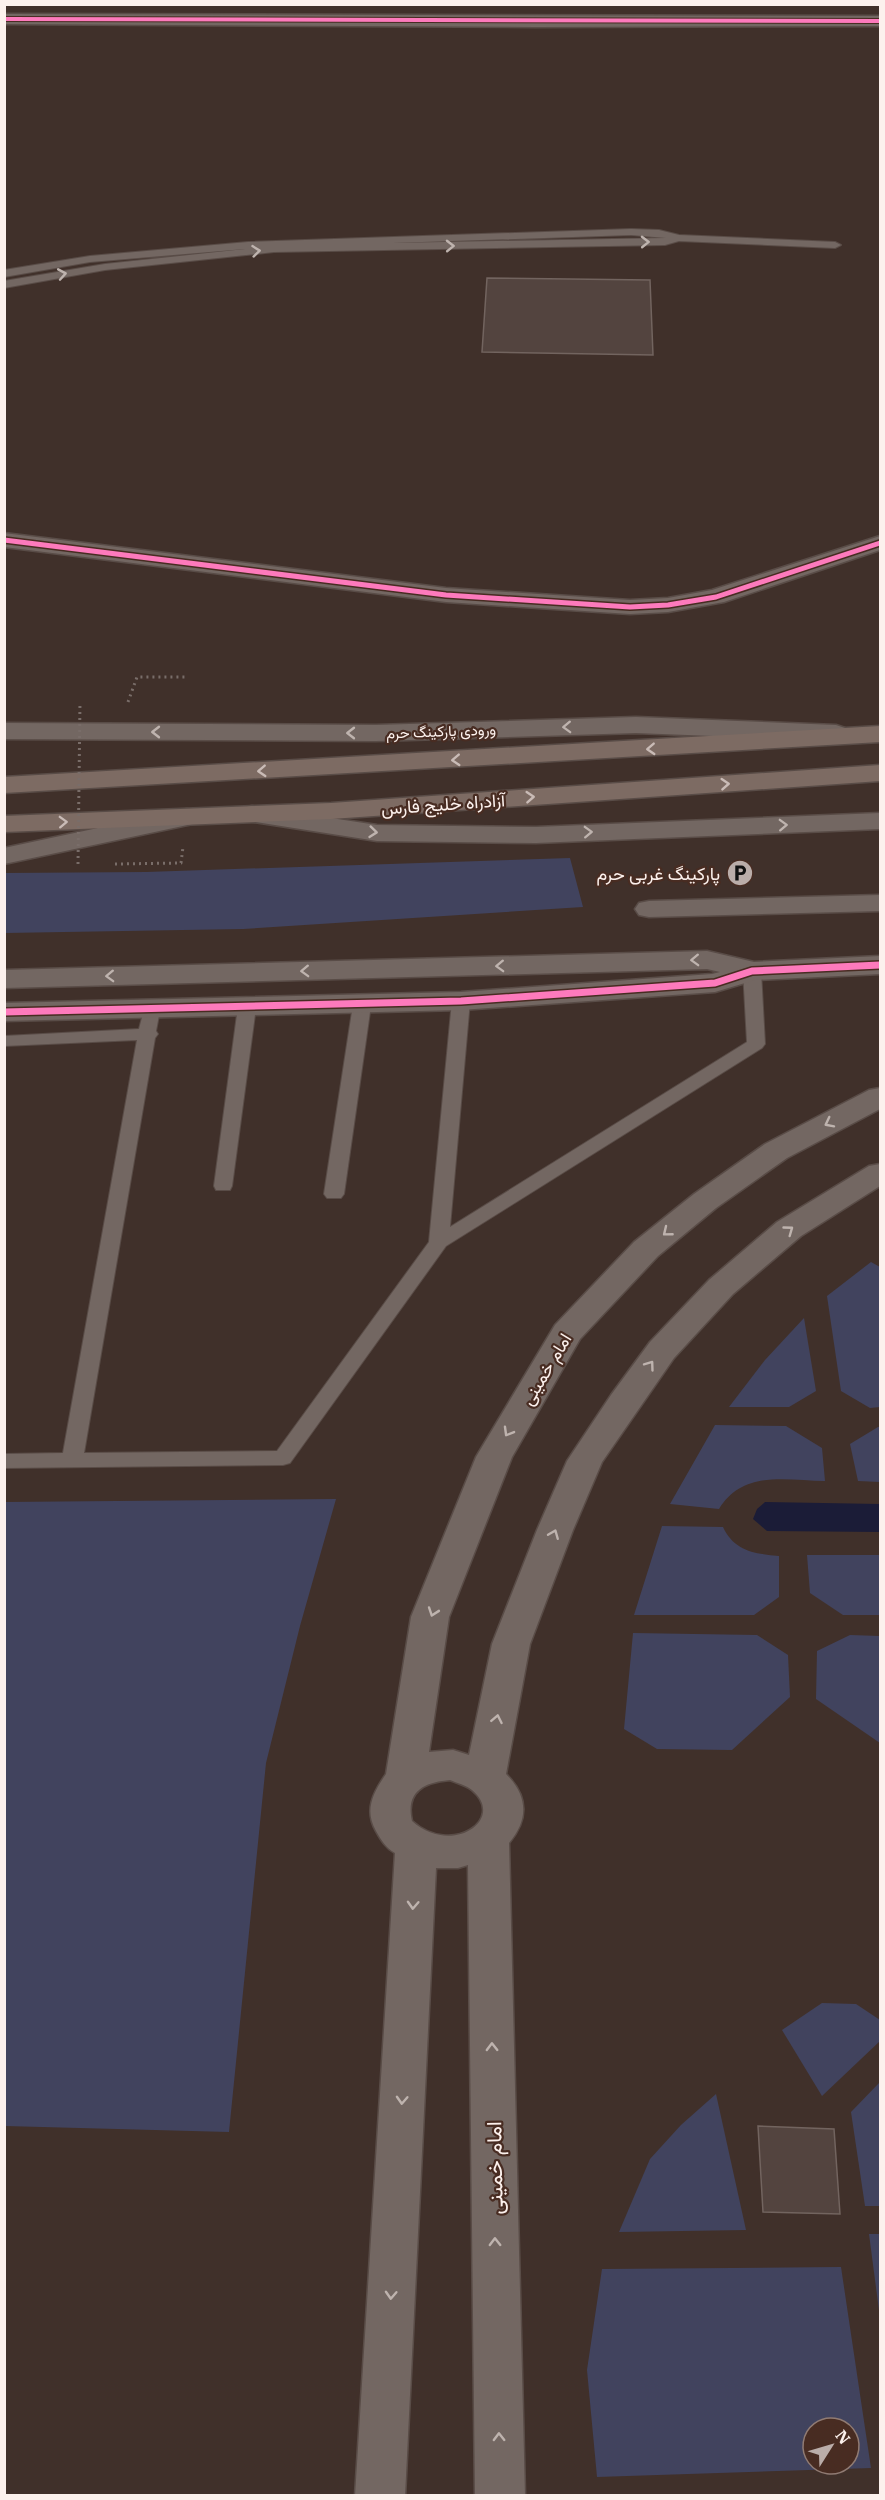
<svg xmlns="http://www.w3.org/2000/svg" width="885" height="2500" font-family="'IBM Plex Serif',Vazirmatn,serif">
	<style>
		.green { fill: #41435e; fill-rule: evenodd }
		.water { fill: #1b1c37 }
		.building { fill: #53443f; stroke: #72645f; stroke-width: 1.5 }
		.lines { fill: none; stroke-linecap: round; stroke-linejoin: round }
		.lane-casing { stroke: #594c47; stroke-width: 2 }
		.street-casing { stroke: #594c47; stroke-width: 3 }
		.secondary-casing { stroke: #594c47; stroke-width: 3 }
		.highway-casing { stroke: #594c47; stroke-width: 3 }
		.path { stroke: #796d69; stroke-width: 3; stroke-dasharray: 2 4; stroke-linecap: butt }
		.lane { fill: #736762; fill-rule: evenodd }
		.street { fill: #736762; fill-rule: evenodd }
		.secondary { fill: #736762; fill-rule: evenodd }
		.highway { fill: #7d6b63; fill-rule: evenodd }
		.path-bridge { stroke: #796d69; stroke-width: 3; stroke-dasharray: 2 4; stroke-linecap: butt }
		.cycleway-far2-casing { stroke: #482c22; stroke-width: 6 }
		.cycleway-far1-casing { stroke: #482c22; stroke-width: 8 }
		.cycleway-casing { stroke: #482c22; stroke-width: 10 }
		.cycleway-far2 { stroke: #fd7abc; stroke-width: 4 }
		.cycleway-far1 { stroke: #fd7abc; stroke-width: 5 }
		.cycleway { stroke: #fd7abc; stroke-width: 7 }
		.oneway { stroke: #beb3ae }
		.oneway2 { stroke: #c9bbb6 }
		.labels { text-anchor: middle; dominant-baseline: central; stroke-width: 4.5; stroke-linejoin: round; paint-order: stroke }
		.far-street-label { font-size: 15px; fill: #fcf1ed; stroke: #482c22 }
		.street-label { font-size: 18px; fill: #fcf1ed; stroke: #482c22 }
		.poi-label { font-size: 18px; fill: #fcf1ed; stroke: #482c22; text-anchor: end }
		.near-street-label { font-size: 21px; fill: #fcf1ed; stroke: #482c22 }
	</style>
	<rect width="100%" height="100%" fill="#40302a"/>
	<g class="green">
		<polygon points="570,858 583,907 243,929 5,933 5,873 146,872"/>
		<polygon points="871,1262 880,1267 880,1407 870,1408 841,1391 827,1296"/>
		<polygon points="804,1318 816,1391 789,1407 729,1407 765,1360"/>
		<path d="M715,1425l71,1 36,22 3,33c-40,-1 -82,-11 -106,28l-49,-5z"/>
		<polygon points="878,1427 880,1427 880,1482 858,1481 850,1444"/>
		<polygon points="336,1499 300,1626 266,1763 229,2132 5,2126 5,1502"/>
		<path d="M662,1526l61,1c11,24 32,27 56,29v41l-25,18h-120z"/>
		<polygon points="807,1555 880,1555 880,1615 843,1615 810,1593"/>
		<polygon points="633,1633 757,1635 788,1655 790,1697 732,1750 657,1749 624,1729"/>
		<polygon points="850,1635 880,1636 880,1743 816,1699 817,1651"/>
		<polygon points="822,2003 856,2004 880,2020 880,2041 822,2096 782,2030"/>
		<polygon points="880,2082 880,2206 865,2206 851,2112"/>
		<polygon points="716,2094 746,2230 619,2232 650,2159 681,2125"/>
		<polygon points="869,2234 880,2234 880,2318"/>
		<path d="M841,2267l30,201 -274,9 -10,-107 15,-101zM813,2428h36v36h-36z"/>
	</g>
	<polygon class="water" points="765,1502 880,1504 880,1532 767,1531 753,1519 757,1509"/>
	<g class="building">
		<polygon points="487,278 650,280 653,355 482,352"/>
		<polygon points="758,2126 834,2129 840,2214 763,2212"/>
	</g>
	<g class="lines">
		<g class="lane-casing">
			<g id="lane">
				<path d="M631,229l28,1 20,5 156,7 6,3 -6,3 -156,-7 -14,4 -391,7 -169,18 -101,18v-7l101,-17 140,-15 -155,13 -86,15v-7l86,-14 158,-14zM631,235l35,3 -273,5z"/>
				<polygon points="752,966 758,967 761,971 765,1044 762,1048 446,1246 290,1463 283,1465 4,1468 4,1454 63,1453 137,1040 4,1046 4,1036 139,1029 145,1006 157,1006 160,1010 156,1031 158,1034 155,1038 84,1453 277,1451 429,1242 452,1001 455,997 467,997 470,1001 450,1227 747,1042 743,971 746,967"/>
				<polygon points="362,1000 368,1001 371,1005 344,1194 341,1198 327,1198 324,1194 353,1005 356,1001"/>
				<polygon points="247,1002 253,1003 256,1007 232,1186 230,1190 216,1190 214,1186 238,1007 241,1003"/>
			</g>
		</g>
		<g class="street-casing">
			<g id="street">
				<polygon points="252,806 377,825 536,827 880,813 880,829 536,843 377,841 242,820 238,814 242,808"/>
				<polygon points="880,895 880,911 649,917 639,915 635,909 639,903 649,901"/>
			</g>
		</g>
		<g class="secondary-casing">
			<g id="secondary">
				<polygon points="4,14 880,16 880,26 535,27 4,24"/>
				<polygon points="4,533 446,588 630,600 668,598 712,590 880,536 880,550 724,602 668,612 630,614 446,602 4,547"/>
				<polygon points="636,717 836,725 845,728 849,733 845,738 836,741 636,733 376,741 4,739 4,723 376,725"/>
				<polygon points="187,809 197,811 201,817 197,823 4,864 4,848"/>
				<polygon points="707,951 754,962 880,956 880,974 755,980 715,992 461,1010 4,1021 4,1003 461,992 712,974 720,972 707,969 4,988 4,970"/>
				<path d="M880,1088v21l-93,49 -71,50 -58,48 -78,83 -68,118 -63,160 -20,135 24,-2 16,5 23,-111 45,-114 30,-69 44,-66 39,-53 59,-62 68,-58 92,-56 11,-2v22l-79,50 -68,58 -59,64 -72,104 -29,68 -43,114 -24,130c22,22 23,45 3,69l16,653h-50l-7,-631 -10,3h-22l-31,628h-50l40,-643c-9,-5 -14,-13 -19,-22 -12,-21 -3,-38 10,-57l25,-157 65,-160 79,-132 79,-83 60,-48 71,-50 104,-54zM450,1780c7,3 16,5 22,10 35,29 -20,67 -60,31 -7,-30 13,-39 38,-41z"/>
			</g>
		</g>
		<g class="highway-casing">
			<g id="highway">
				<polygon points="880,726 880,742 4,793 4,777"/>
				<polygon points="880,765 880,781 331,819 4,832 4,816 331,803"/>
			</g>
		</g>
		<g class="path">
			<polyline points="128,702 137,677 188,677"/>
			<polyline points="115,864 181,863 183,847"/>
		</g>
		<use href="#lane" class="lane"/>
		<use href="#street" class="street"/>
		<use href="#secondary" class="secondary"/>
		<use href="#highway" class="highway"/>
		<polyline class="path-bridge" points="78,864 80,702"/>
		<g class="cycleway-far2-casing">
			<polyline id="cycleway-far2" points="4,19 880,21"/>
		</g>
		<g class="cycleway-far1-casing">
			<polyline id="cycleway-far1" points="4,540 446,595 630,607 668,605 716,597 880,543"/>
		</g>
		<g class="cycleway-casing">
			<polyline id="cycleway" points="4,1012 461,1001 715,983 752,971 880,965"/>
		</g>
		<use href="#cycleway-far2" class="cycleway-far2"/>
		<use href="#cycleway-far1" class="cycleway-far1"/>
		<use href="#cycleway" class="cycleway"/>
	</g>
	<defs><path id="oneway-chevron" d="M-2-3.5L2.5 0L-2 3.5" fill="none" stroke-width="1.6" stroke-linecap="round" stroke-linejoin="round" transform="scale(1.5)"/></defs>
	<g class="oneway">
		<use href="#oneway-chevron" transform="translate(645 242) rotate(-1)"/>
		<use href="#oneway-chevron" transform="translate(450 246) rotate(-1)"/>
		<use href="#oneway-chevron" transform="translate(256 251) rotate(-6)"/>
		<use href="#oneway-chevron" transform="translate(62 274) rotate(-10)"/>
		<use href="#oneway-chevron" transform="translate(567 727) rotate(178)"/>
		<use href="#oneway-chevron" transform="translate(156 732) rotate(-180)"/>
		<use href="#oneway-chevron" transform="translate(351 733) rotate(-180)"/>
		<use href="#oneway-chevron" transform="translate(783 825) rotate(-2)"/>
		<use href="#oneway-chevron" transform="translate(373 832) rotate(6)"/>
		<use href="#oneway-chevron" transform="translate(588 832) rotate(-2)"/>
		<use href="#oneway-chevron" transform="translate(695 960) rotate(178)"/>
		<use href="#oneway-chevron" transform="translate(500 966) rotate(178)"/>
		<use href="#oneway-chevron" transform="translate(305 971) rotate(178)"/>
		<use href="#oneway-chevron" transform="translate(110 976) rotate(178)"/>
		<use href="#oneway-chevron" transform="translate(829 1123) rotate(153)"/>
		<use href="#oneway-chevron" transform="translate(789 1230) rotate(-36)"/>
		<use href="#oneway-chevron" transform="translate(667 1232) rotate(141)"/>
		<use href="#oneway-chevron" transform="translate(650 1365) rotate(-54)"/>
		<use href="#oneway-chevron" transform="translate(508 1432) rotate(120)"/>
		<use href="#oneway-chevron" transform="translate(554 1534) rotate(-68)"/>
		<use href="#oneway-chevron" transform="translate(433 1612) rotate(109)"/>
		<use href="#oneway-chevron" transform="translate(497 1719) rotate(-79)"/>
		<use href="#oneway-chevron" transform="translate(413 1905) rotate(93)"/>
		<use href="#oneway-chevron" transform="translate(492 2047) rotate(-91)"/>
		<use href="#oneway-chevron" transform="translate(402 2100) rotate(93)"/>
		<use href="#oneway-chevron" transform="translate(495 2242) rotate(-91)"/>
		<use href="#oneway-chevron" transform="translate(391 2295) rotate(93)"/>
		<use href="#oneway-chevron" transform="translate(499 2437) rotate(-91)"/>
	</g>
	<g class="oneway2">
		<use href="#oneway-chevron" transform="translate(651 749) rotate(177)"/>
		<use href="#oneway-chevron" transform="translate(456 760) rotate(177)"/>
		<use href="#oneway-chevron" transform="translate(262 771) rotate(177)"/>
		<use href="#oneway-chevron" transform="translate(725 784) rotate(-4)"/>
		<use href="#oneway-chevron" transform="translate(530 797) rotate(-4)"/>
		<use href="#oneway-chevron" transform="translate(63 822) rotate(-2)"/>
	</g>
	<defs>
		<g id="parking-disc" transform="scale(1.35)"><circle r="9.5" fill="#baada9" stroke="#482c22"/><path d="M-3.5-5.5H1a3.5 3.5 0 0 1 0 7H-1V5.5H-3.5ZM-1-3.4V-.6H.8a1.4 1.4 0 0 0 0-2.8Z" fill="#111"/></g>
	</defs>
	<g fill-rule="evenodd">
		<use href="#parking-disc" x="740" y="873"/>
	</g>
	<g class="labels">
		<g class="far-street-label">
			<text transform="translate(441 731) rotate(-2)">ورودی پارکینگ حرم</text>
		</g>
		<g class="street-label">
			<text transform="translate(443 804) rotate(-4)">آزادراه خلیج فارس</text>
			<text transform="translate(546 1369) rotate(-59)">امام خمینی</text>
		</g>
		<g class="poi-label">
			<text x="720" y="873">پارکینگ غربی حرم</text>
		</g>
		<g class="near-street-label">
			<text transform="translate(494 2168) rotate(-91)">امام خمینی</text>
		</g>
	</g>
	<rect width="885" height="2500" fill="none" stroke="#fcf1ed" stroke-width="12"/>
	<g transform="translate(831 2446) rotate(53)"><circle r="28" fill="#482c22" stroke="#907b73" stroke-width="1.5"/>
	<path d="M0-4.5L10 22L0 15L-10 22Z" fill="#baada9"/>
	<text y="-9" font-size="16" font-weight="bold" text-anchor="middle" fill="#fcf1ed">N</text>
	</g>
</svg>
